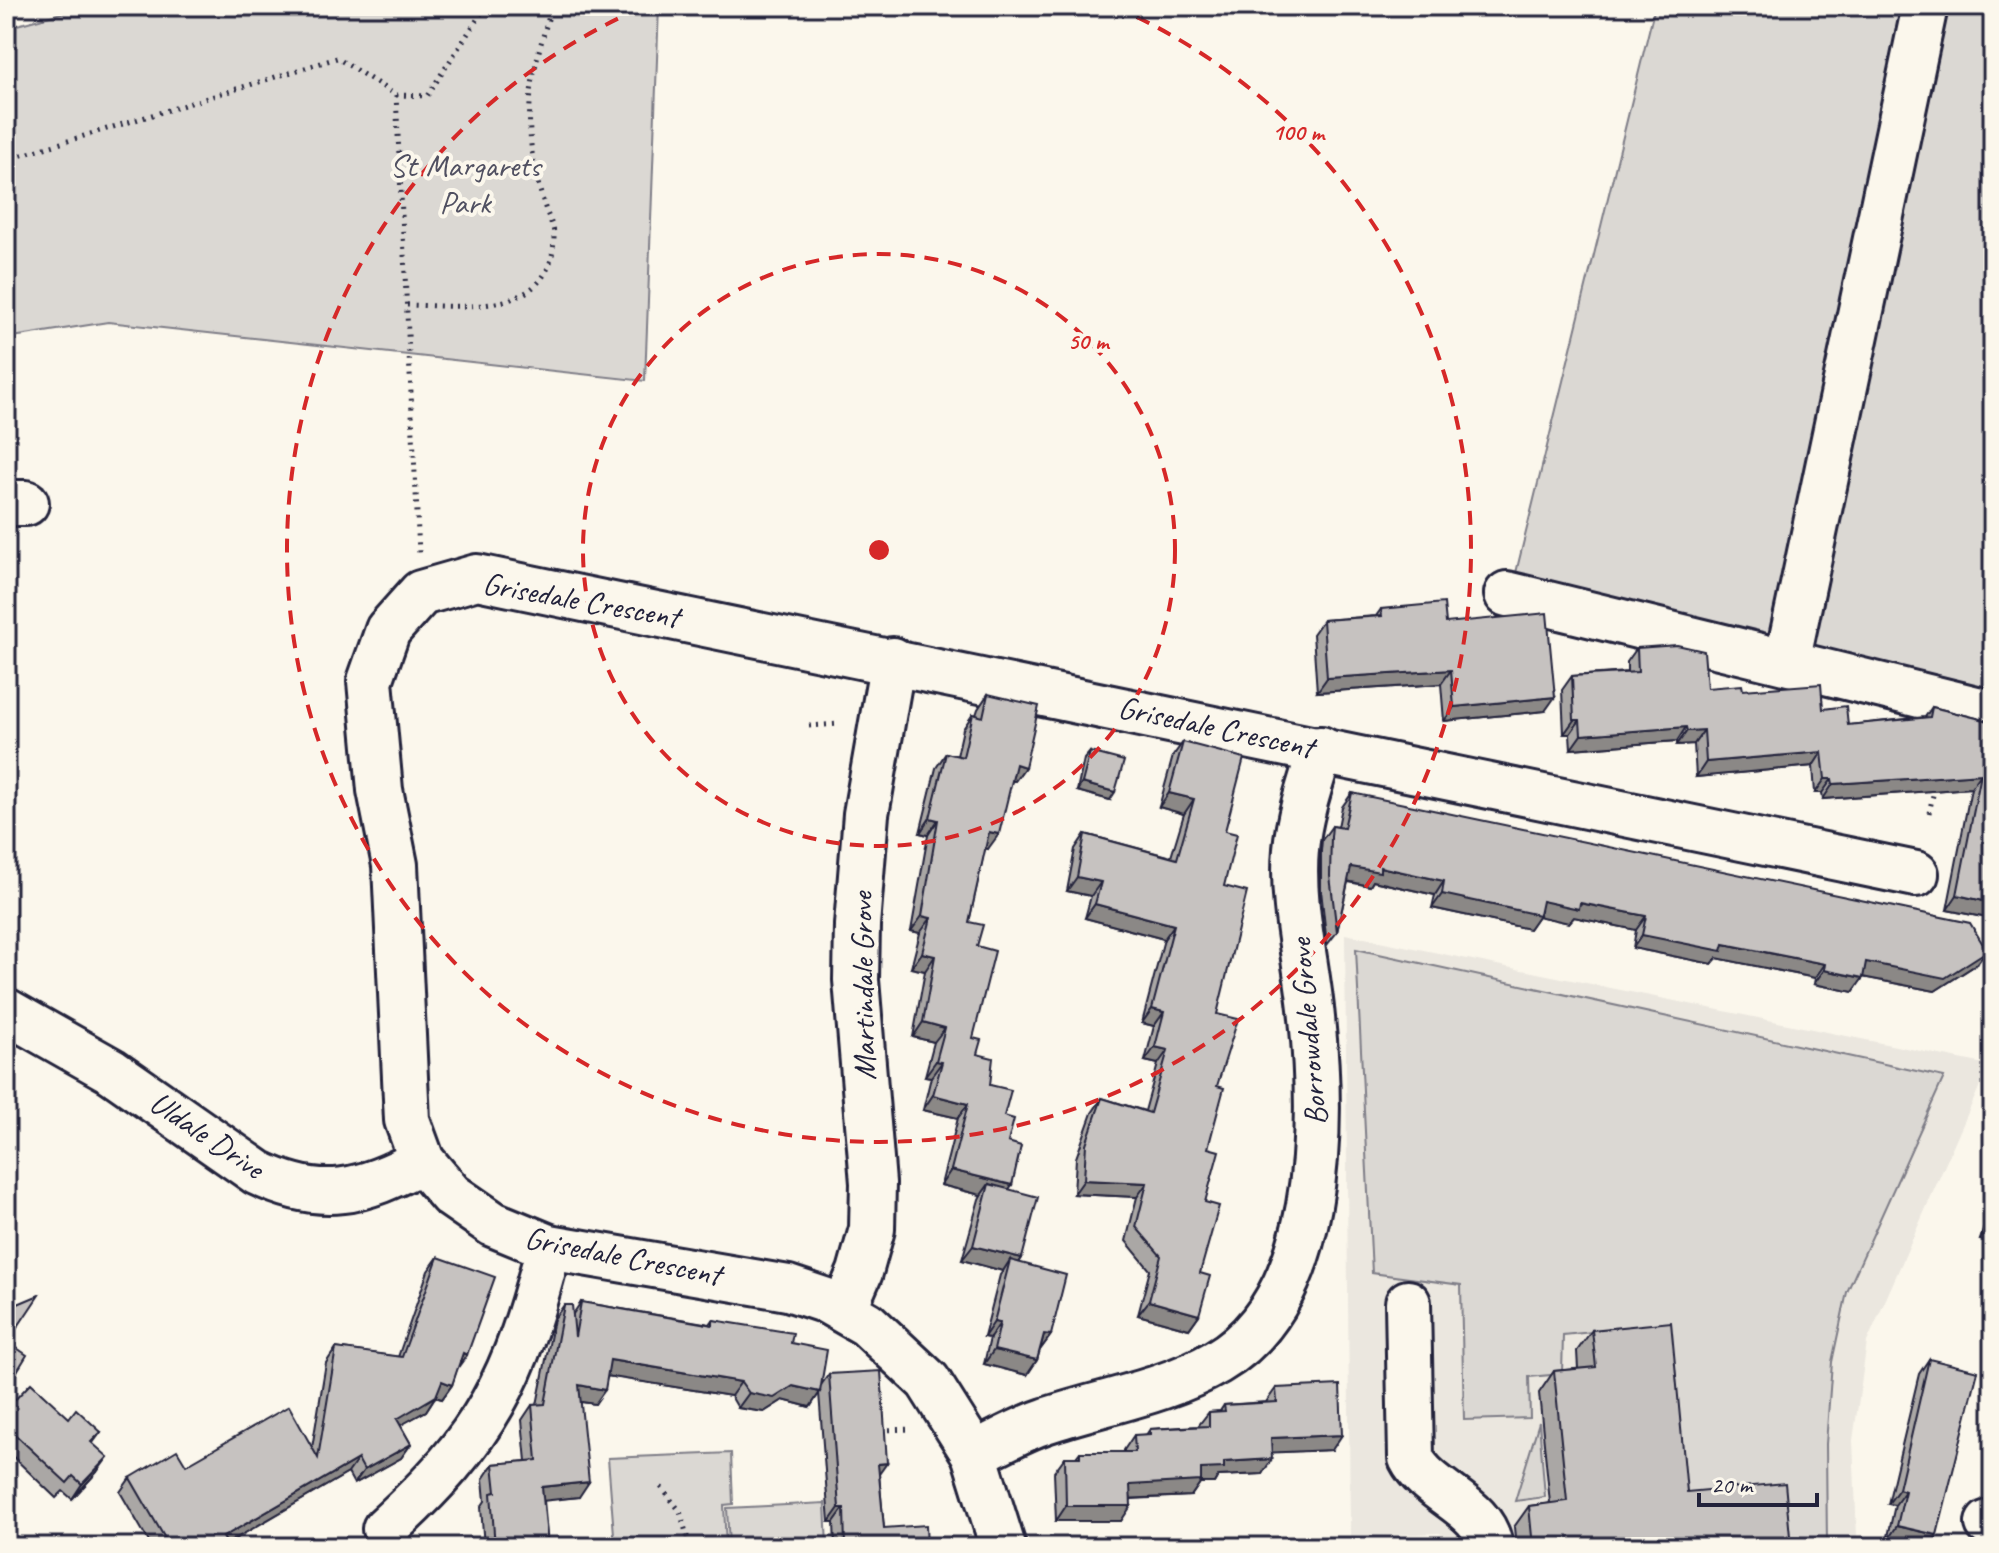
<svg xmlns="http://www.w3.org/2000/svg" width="1999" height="1553" font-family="Caveat,sans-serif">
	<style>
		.built { fill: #ebe7df }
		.green { fill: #dbd8d3; stroke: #7e7d87; stroke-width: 2 }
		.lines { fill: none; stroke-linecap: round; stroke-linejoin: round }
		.minor-casing { stroke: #22223b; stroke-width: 50 }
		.path { stroke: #22223b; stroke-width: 5; stroke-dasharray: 2 6; stroke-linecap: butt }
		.minor { stroke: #fbf7ec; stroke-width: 44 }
		.wall { fill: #aaa7a5; stroke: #22223b; stroke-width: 2 }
		.shaded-wall { fill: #8b8886; stroke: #22223b; stroke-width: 2 }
		.building { fill: #c6c2c0; stroke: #22223b; stroke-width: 2 }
		.ring { fill: none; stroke: #d62828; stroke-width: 4; stroke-dasharray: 14 10 }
		.labels { text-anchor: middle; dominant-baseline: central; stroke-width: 8; stroke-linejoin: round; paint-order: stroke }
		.park-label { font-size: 32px; fill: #505061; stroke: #fbf7ec }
		.street-label { font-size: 32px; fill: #22223b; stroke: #fbf7ec }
		.centre { fill: #d62828; stroke: #fbf7ec; stroke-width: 4 }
		.ring-label { font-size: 24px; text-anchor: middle; font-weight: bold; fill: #d62828; stroke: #fbf7ec; stroke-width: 8; stroke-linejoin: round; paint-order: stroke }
	</style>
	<rect width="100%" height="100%" fill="#fbf7ec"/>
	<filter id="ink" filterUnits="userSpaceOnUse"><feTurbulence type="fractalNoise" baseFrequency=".0125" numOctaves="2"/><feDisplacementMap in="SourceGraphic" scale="16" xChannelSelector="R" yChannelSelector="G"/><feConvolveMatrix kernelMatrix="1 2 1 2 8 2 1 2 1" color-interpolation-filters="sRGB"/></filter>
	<g filter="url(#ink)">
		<polygon class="built" points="1345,934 1989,1065 1867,1342 1853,1440 1857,1537 1889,1547 1462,1547 1461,1542 1439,1533 1350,1537"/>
		<g class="green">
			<polygon points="87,6 659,6 645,381 108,322 6,338 6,28"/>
			<polygon points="1655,6 1993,6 1993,701 1513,585"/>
			<polygon points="1356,949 1944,1077 1847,1292 1832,1362 1826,1444 1827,1547 1774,1547 1682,1507 1653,1326 1563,1335 1562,1374 1529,1377 1530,1418 1464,1420 1461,1285 1372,1273"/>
			<polygon points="1539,1422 1545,1497 1515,1501"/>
			<polygon points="731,1453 733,1504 724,1505 726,1547 615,1547 608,1458"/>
			<polygon points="825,1503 827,1547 729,1547 727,1508"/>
		</g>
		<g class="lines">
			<g class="minor-casing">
				<g id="minor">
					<polyline points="6,503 26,503"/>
					<polyline points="1507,594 1993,713"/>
					<polyline points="1787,662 1925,6"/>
					<path d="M6,1011l106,60 146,102c65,31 103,19 164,-12"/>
					<path d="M1408,1303l3,155c18,36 74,47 79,89"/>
					<polyline points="844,1309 860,1272 872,1229 873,1183 856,980 857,925 866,814 893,660"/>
					<path d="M974,1454c23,-11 47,-25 71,-33 56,-19 121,-29 172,-59 107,-62 106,-237 95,-344 -5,-56 -21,-113 -16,-169 3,-34 15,-68 25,-100"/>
					<polyline points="1988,1523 1993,1526"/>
					<path d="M385,1529c102,-93 130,-149 164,-282"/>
					<polyline points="1003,1547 974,1454 928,1381 867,1324 827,1301 788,1288 549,1247 493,1224 451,1195 422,1161 407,1120 395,865 380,790 370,681 388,630 421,593 477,577 1916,874"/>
				</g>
			</g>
			<g class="path">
				<polyline points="396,95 427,96 486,6"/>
				<polyline points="6,160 337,58 396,95 419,553"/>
				<path d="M407,305c56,1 149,14 147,-72 -1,-9 -8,-20 -10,-29 -7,-22 -13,-49 -14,-72 -3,-45 9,-83 22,-126"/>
				<polyline points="809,726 840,724"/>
				<polyline points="1929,813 1935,786"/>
				<polyline points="881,1430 911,1429"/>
				<polyline points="661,1487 680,1511 690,1547"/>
			</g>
			<use href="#minor" class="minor"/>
		</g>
		<g class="wall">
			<polygon points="1381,609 1446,623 1545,711 1444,721 1441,684 1317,692 1313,634 1323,620 1376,616"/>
			<polygon points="1637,648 1707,688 1743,690 1823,709 1848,725 1925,717 1932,707 1993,722 1993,919 1947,910 1971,788 1823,799 1822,793 1815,793 1813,766 1696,777 1694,744 1677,745 1677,741 1571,749 1570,734 1564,734 1562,690 1572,676 1627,672 1627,662"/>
			<polygon points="988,694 1025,767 1015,781 1012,781 988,849 985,848 969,922 977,946 973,1038 977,1054 1004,1116 1008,1142 1009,1189 1022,1258 1019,1263 1051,1335 1040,1350 1037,1360 1027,1375 984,1364 990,1338 984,1337 1000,1275 1003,1271 962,1260 979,1199 981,1195 941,1185 958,1118 923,1110 931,1077 925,1076 934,1042 913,1037 925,971 911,968 920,933 911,931 928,835 920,833 936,768 946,753 957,756 963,729 973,714 976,715 978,709"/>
			<polygon points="1183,742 1225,831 1224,886 1217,1014 1217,1086 1208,1148 1205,1202 1200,1273 1199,1315 1189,1329 1138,1315 1150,1270 1126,1241 1137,1197 1074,1194 1076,1158 1092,1113 1102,1098 1145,1111 1158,1064 1145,1061 1154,1026 1142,1023 1164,939 1085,918 1091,896 1067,891 1075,849 1085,834 1171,857 1184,814 1159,807 1173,756"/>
			<polygon points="1090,752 1110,800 1077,791 1084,759"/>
			<polygon points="1352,793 1977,964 1935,991 1863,977 1853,992 1814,984 1815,978 1717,958 1712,964 1633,948 1636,930 1574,917 1569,923 1538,916 1529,929 1432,908 1435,895 1373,881 1370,886 1348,882 1337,932 1327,945 1321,890 1321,851 1322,840 1332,826 1338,827 1342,807"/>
			<polygon points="1993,1197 1993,1244 1980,1240"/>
			<polygon points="438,1257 457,1369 452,1385 442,1399 435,1397 426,1411 400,1425 411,1444 401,1458 354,1484 348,1473 227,1543 229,1547 152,1547 120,1492 130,1478 186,1465 312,1448 326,1363 336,1348 398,1357 428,1271"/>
			<polygon points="581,1302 710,1324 713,1320 791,1343 821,1385 829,1374 879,1474 884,1528 927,1547 835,1547 834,1522 829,1522 819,1393 810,1407 783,1400 764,1412 738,1408 731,1396 608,1376 595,1404 581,1402 579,1497 544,1500 548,1547 484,1547 481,1507 485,1501 483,1479 493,1464 526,1461 522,1420 532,1405 537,1405 554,1319 564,1305 573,1314"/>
			<polygon points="1592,1330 1687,1492 1791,1547 1516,1547 1514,1527 1529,1506 1550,1503 1539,1393 1554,1371 1578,1369 1577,1351"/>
			<polygon points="1929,1359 1937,1535 1887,1541 1895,1505 1888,1504 1919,1374"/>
			<polygon points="1276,1388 1332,1450 1272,1452 1262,1474 1218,1476 1214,1483 1200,1483 1191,1496 1131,1499 1121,1521 1056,1521 1054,1472 1065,1457 1076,1457 1080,1452 1124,1452 1124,1450 1134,1435 1146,1435 1150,1429 1198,1426 1209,1412 1220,1411 1224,1405 1266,1402"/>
			<polygon points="6,1409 69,1418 101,1432 93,1443 97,1472 72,1499 63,1491 56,1498 6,1450"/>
		</g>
		<g class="shaded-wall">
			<polygon points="1451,670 1441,684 1317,692 1327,678"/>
			<polygon points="1555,697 1545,711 1444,721 1454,707"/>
			<polygon points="1574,720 1580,720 1570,734 1564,734"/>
			<polygon points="1686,727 1677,741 1571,749 1581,735"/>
			<polygon points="1704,730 1694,744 1677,745 1687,731"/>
			<polygon points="1822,752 1813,766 1696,777 1706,762"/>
			<polygon points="1016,764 1025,767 1015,781 1006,779"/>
			<polygon points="1981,774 1971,788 1823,799 1833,784"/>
			<polygon points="1825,779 1832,779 1822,793 1815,793"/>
			<polygon points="1082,783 1115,792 1110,800 1077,791"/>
			<polygon points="1169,793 1194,799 1184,814 1159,807"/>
			<polygon points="930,818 938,820 928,835 920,833"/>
			<polygon points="989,832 999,834 988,849 978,847"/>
			<polygon points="1351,867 1380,867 1444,881 1435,895 1373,881 1370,886 1342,880"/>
			<polygon points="1077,877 1101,882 1091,896 1067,891"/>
			<polygon points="1442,894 1580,903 1646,916 1636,930 1574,917 1569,923 1538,916 1529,929 1432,908"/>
			<polygon points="1957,895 1993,903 1993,919 1947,910"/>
			<polygon points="1095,904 1174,925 1164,939 1085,918"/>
			<polygon points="922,916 931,918 920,933 911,931"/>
			<polygon points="1642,935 1724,944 1825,964 1815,978 1717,958 1712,964 1633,948"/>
			<polygon points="1987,951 1977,964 1935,991 1857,976 1866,962"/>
			<polygon points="922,953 935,956 925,971 911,968"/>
			<polygon points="1824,970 1863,978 1853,992 1814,984"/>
			<polygon points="1152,1009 1164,1012 1154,1026 1142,1023"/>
			<polygon points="923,1022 945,1028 934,1042 913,1037"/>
			<polygon points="1155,1047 1168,1050 1158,1064 1145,1061"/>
			<polygon points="936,1061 942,1062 931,1077 925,1076"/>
			<polygon points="933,1095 968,1104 958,1118 923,1110"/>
			<polygon points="951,1170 1012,1185 1001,1200 989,1184 981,1195 941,1185"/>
			<polygon points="1084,1180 1147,1183 1137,1197 1074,1194"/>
			<polygon points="1990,1225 1993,1226 1993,1244 1980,1240"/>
			<polygon points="973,1246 1022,1258 1012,1273 1010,1260 1003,1271 962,1260"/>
			<polygon points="1149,1301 1199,1315 1189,1329 1138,1315"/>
			<polygon points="994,1322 1000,1323 990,1338 984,1337"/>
			<polygon points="1044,1334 1051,1335 1040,1350"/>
			<polygon points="994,1350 1037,1360 1027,1375 984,1364"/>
			<polygon points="463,1353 467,1355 457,1369"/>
			<polygon points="610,1360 741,1382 731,1396 600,1375"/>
			<polygon points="442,1381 452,1385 442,1399 435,1397 426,1411 387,1433 397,1419"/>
			<polygon points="579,1385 605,1390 595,1404 569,1400"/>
			<polygon points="793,1386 820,1392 810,1407 783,1400 764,1412 738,1408 749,1393"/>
			<polygon points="1342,1435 1332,1450 1261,1453 1271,1438"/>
			<polygon points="411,1444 401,1458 354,1484 364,1470"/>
			<polygon points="108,1457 97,1472 72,1499 82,1484"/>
			<polygon points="358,1459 348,1473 221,1547 223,1537"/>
			<polygon points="1272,1459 1262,1474 1218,1476 1214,1483 1200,1483 1191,1496 1120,1499 1130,1485 1224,1462"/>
			<polygon points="887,1463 877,1477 878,1464"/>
			<polygon points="589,1482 579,1497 532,1502 542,1487"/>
			<polygon points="1899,1489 1905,1491 1895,1505 1888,1504"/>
			<polygon points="1066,1506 1131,1506 1121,1521 1056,1521"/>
			<polygon points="839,1508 844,1508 834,1522 829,1522"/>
			<polygon points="1897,1526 1937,1535 1929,1547 1914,1547 1887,1541"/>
		</g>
		<g class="building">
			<polygon points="1444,603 1446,623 1547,613 1555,697 1454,707 1451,670 1327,678 1323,620 1382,616 1381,609"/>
			<polygon points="1677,645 1704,651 1707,688 1742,685 1743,690 1821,684 1823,709 1846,706 1848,725 1930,717 1932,707 1993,722 1993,903 1957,895 1981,774 1833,784 1832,779 1825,779 1822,752 1706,762 1704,730 1687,731 1686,727 1581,735 1580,720 1574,720 1572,676 1638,672 1637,648"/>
			<polygon points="988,694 1039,706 1025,767 1016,764 999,834 989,832 969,922 983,925 977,946 995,951 973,1038 981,1040 977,1054 993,1058 990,1085 1011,1090 1004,1116 1014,1119 1008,1142 1021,1146 1012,1185 951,1170 968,1104 933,1095 942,1062 936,1061 945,1028 923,1022 935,956 922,953 931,918 922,916 938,820 930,818 946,753 963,757 973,714 983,717"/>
			<polygon points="1183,742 1244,758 1225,831 1237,834 1224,886 1247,892 1217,1014 1238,1019 1217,1086 1224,1088 1208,1148 1219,1151 1205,1202 1219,1206 1200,1273 1210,1276 1199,1315 1149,1301 1161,1256 1136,1227 1147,1183 1084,1180 1086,1144 1102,1098 1150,1113 1168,1050 1155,1047 1164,1012 1152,1009 1174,925 1095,904 1101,882 1077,877 1085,834 1177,859 1194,799 1169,793"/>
			<polygon points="1090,752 1124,761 1115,792 1082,783"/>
			<polygon points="1352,793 1970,923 1987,951 1945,978 1866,962 1863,978 1824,970 1825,964 1724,944 1722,951 1642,935 1646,916 1580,903 1579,909 1542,901 1539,915 1442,894 1444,881 1380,867 1380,872 1351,867 1337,932 1330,876 1331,837 1332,826 1344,828"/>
			<polygon points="989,1184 1038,1197 1022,1258 973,1246"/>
			<polygon points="438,1257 495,1277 467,1355 463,1353 452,1385 442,1381 436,1396 397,1419 411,1444 364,1470 358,1459 223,1537 229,1547 170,1547 130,1478 177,1450 186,1465 289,1406 318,1458 336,1348 402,1357"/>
			<polygon points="1010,1260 1066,1275 1051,1335 1044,1334 1037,1360 994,1350 1000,1323 994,1322"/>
			<polygon points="39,1295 11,1337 14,1339 11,1344 27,1355 8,1386 6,1385 6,1309"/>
			<polygon points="581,1302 713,1325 713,1320 793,1333 791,1343 827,1350 820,1392 793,1386 774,1398 749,1393 741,1382 610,1360 605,1390 579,1385 589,1482 542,1487 548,1547 495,1547 491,1493 496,1492 493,1464 537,1460 532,1405 545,1404 564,1305 572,1305 575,1337"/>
			<polygon points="1671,1322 1687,1492 1785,1483 1791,1547 1533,1547 1529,1506 1567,1501 1554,1371 1596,1367 1592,1330"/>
			<polygon points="1929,1359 1978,1371 1937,1535 1897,1526 1905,1491 1899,1489"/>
			<polygon points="881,1371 887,1463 878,1464 884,1528 926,1525 927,1547 845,1547 844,1508 839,1508 829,1374"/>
			<polygon points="31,1383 69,1418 76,1409 101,1432 91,1442 108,1457 82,1484 73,1476 67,1483 6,1426 6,1409"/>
			<polygon points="1340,1385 1342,1435 1271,1438 1272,1459 1224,1462 1224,1468 1201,1469 1201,1481 1130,1485 1131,1506 1066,1506 1065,1457 1080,1457 1080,1452 1135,1452 1134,1435 1150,1434 1150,1429 1209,1426 1209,1412 1225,1411 1224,1405 1277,1402 1276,1388"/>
		</g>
	</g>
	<g class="ring">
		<circle cx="879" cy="550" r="296"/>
		<path d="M1115 7A592 592 0 1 1 643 7"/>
	</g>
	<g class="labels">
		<g class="park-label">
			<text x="465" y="165">St Margarets<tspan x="465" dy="37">Park</tspan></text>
		</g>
		<g class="street-label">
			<text transform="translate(581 600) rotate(10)">Grisedale Crescent</text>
			<text transform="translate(1216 727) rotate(12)">Grisedale Crescent</text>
			<text transform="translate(863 986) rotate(-91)">Martindale Grove</text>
			<text transform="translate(1308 1032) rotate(-95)">Borrowdale Grove</text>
			<text transform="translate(207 1135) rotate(34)">Uldale Drive</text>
			<text transform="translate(623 1256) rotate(11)">Grisedale Crescent</text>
		</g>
	</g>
	<circle cx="879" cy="550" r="12" class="centre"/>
	<g class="ring-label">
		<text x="1298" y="140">100 m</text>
		<text x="1088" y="349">50 m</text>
	</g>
	<rect width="1999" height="1553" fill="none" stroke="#fbf7ec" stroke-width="32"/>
	<rect x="16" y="16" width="1967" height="1521" fill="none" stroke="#22223b" stroke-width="3" filter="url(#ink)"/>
	<path d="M1699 1493v12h118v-12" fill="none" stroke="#22223b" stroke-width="4"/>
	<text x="1711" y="1493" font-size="24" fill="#22223b" stroke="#fbf7ec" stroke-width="6" paint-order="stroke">20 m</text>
</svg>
